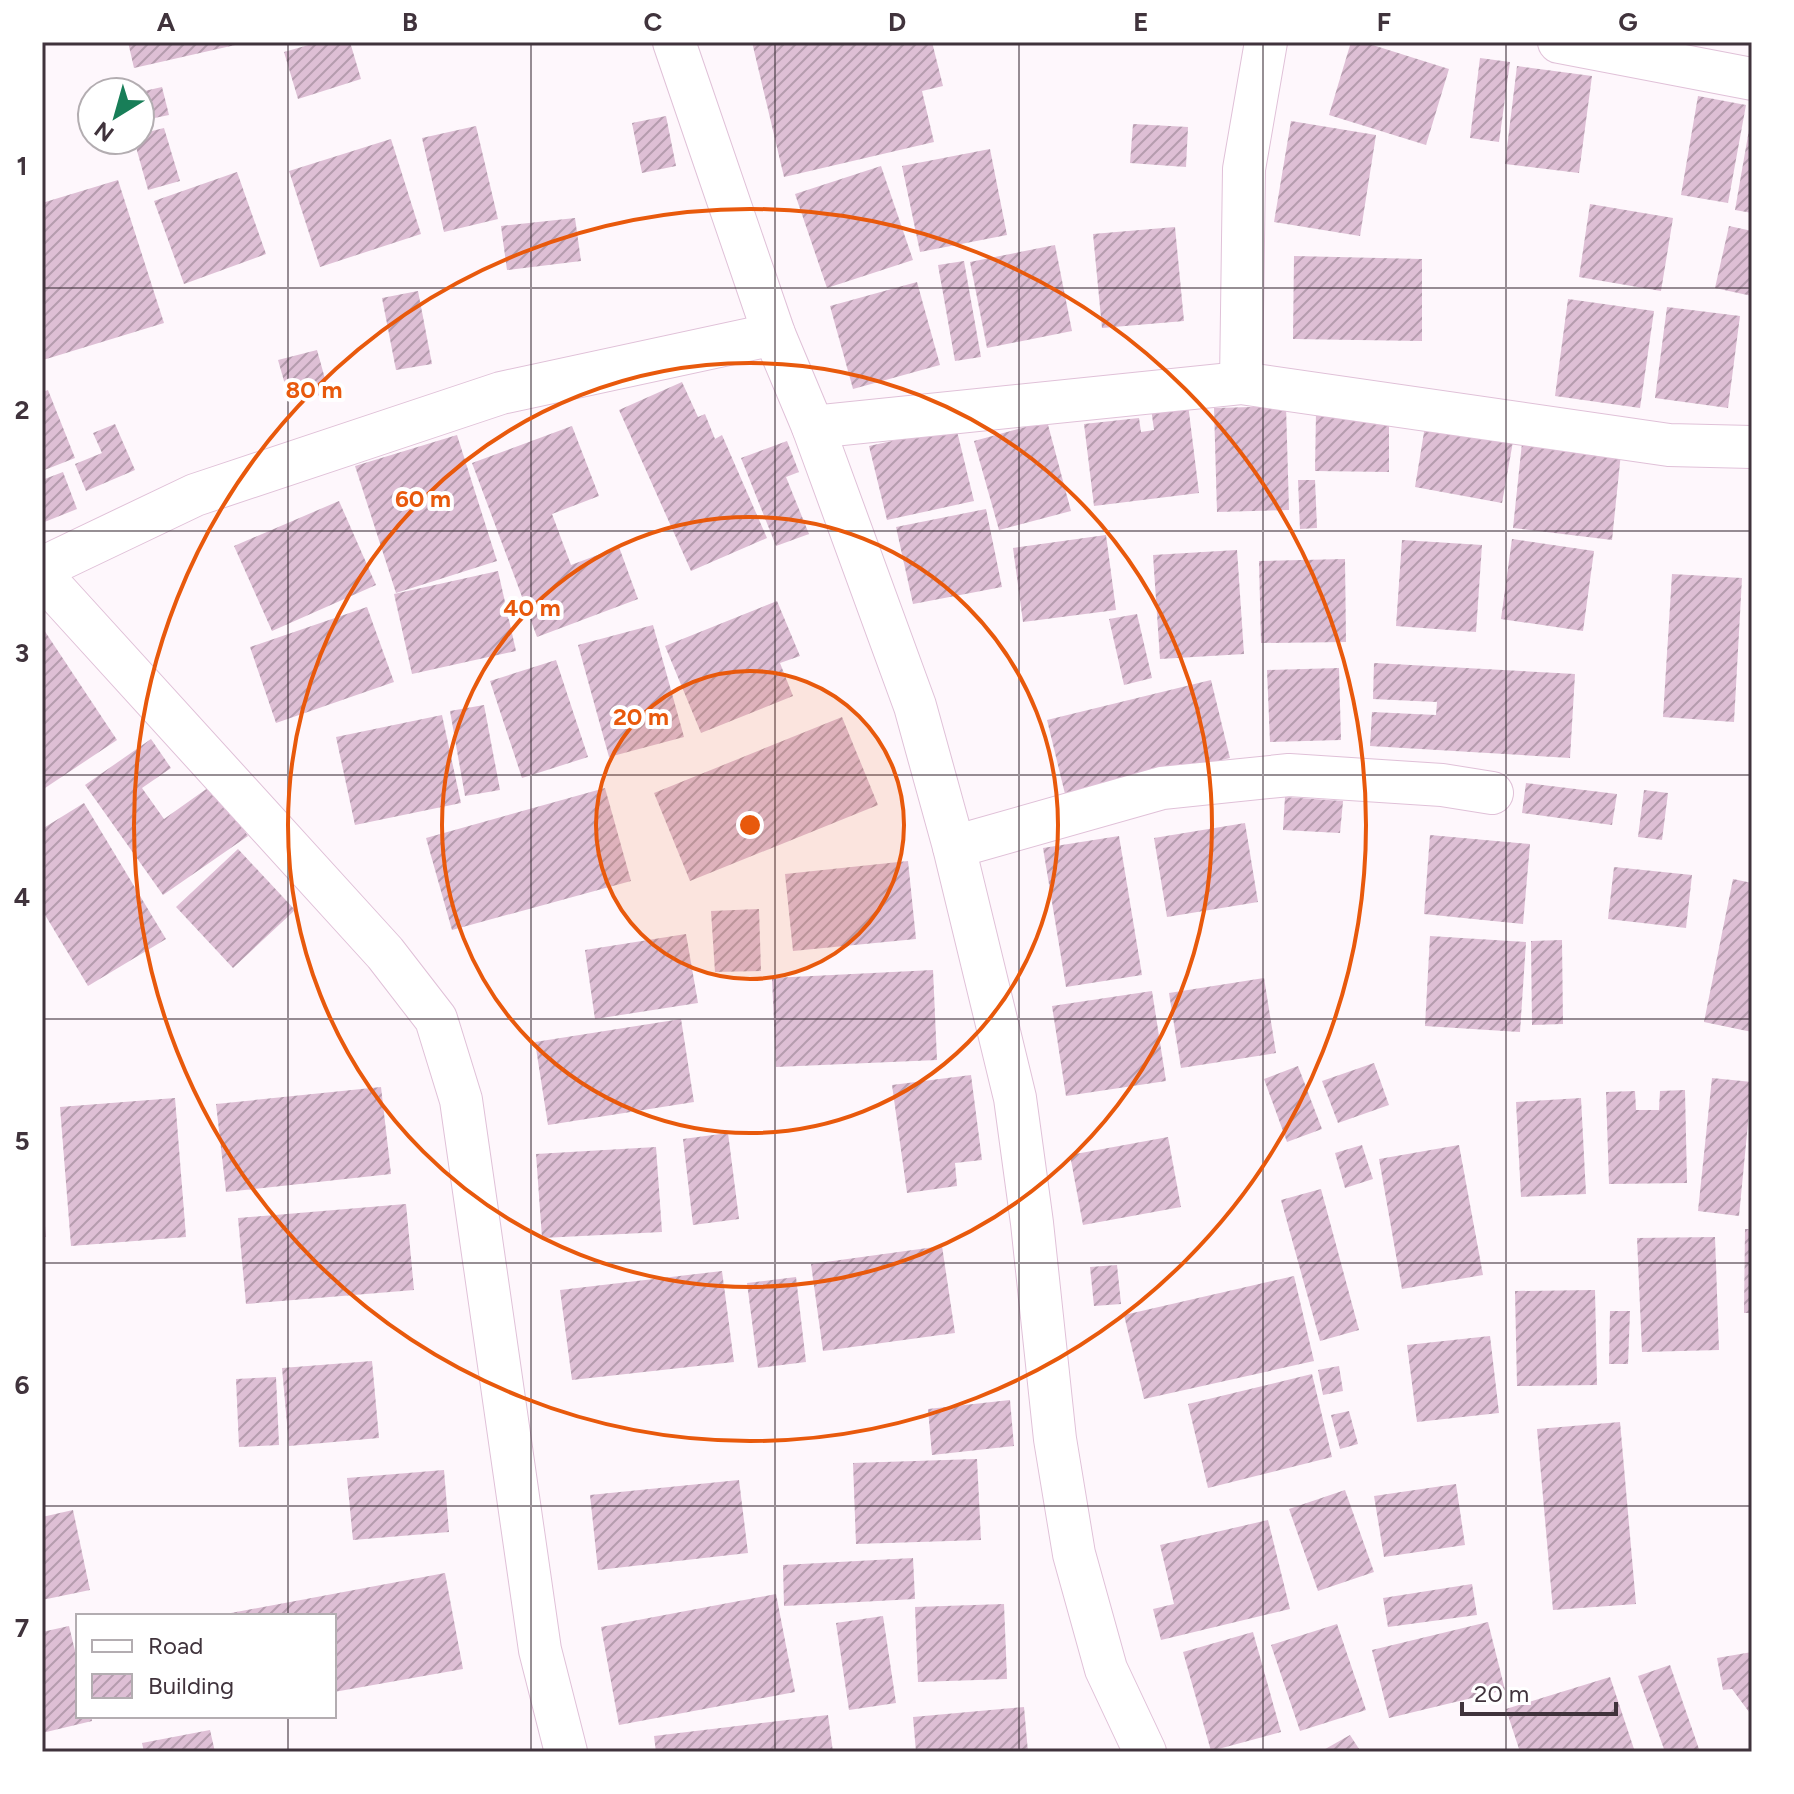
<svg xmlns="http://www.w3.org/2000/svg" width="1794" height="1794" font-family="Figtree,sans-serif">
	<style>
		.building { fill: url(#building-hatch) }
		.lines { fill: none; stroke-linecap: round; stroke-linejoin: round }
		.street-casing { stroke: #e0c1d8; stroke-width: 44 }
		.street { stroke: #fff; stroke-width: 42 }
		.grid { fill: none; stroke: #40333c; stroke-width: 2; stroke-opacity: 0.55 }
		.ring { fill: none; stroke: #e8590c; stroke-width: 4 }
		.centre { fill: #e8590c; stroke: #fff; stroke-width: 4 }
		.ring-label { font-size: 24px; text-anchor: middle; font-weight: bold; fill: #e8590c; stroke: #fff; stroke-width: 8; stroke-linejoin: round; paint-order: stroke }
		.neatline { fill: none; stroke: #40333c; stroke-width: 3 }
		.grid-label { font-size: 26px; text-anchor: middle; font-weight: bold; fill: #40333c }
	</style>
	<defs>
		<pattern id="building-hatch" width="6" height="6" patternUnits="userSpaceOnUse" patternTransform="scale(2)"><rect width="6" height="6" fill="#debfd5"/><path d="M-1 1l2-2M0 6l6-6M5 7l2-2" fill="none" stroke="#b59cae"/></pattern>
	</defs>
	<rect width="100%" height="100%" fill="#fef7fc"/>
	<g class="building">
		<polygon points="128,42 243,42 244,43 134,68"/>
		<polygon points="319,42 350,42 361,79 298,99 284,52"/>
		<polygon points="752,42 932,42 943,86 922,91 934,142 784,177"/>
		<polygon points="1351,42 1363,42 1449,69 1426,145 1329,115"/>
		<polygon points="1480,58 1510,62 1499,142 1470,138"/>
		<polygon points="1517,66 1592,76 1579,173 1505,164"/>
		<polygon points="162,87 169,115 140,121 140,92"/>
		<polygon points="1698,96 1746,105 1728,203 1681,195"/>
		<polygon points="666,116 676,166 642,173 632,123"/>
		<polygon points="1291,121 1376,135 1360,236 1274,222"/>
		<polygon points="1133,124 1188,127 1186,167 1130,163"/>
		<polygon points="1750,124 1752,124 1752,213 1735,210"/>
		<polygon points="476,126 498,219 444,232 422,138"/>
		<polygon points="164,128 180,181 148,190 134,140 140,140 140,134"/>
		<polygon points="391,139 421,234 320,267 289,171"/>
		<polygon points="990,149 1007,235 920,252 902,166"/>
		<polygon points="881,166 913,260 827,288 795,194"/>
		<polygon points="237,172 266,254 184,284 154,201"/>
		<polygon points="118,180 164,323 43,360 42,203"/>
		<polygon points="1590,204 1673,218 1661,291 1579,277"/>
		<polygon points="575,218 581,261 507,270 501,226"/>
		<polygon points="1729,226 1752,231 1752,296 1715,288"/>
		<polygon points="1175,227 1184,321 1102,328 1093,234"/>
		<polygon points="1055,245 1072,331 987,348 970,262"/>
		<polygon points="1294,256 1422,259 1422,341 1293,339"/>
		<polygon points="964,261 981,357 955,361 938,265"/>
		<polygon points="917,282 940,365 853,389 830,306"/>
		<polygon points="418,291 432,364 396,370 382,298"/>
		<polygon points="1568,299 1654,311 1640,408 1555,396"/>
		<polygon points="1667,307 1740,316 1728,408 1655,398"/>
		<polygon points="317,350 329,393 290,402 278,360"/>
		<polygon points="682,382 698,417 705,414 715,439 722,435 767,538 691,571 619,410"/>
		<polygon points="48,390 75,458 42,471 42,392"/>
		<polygon points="1187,396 1199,493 1094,506 1084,424 1139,418 1141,432 1154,430 1150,401"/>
		<polygon points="1286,406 1289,510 1217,512 1214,408"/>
		<polygon points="1316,412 1389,413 1389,472 1315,471"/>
		<polygon points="1426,420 1514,436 1502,503 1415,487"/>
		<polygon points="1047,421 1071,511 999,530 974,441"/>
		<polygon points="115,424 135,470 86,491 75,464 102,453 93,433"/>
		<polygon points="572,426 599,496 552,514 571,565 619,547 638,599 537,637 472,463"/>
		<polygon points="956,427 974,501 887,520 869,446"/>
		<polygon points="457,435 497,561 396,593 355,466"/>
		<polygon points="787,441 799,472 786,477 809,534 776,546 741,458"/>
		<polygon points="1522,443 1621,453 1612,540 1513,528"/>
		<polygon points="63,472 77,509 42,523 42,480"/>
		<polygon points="1298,480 1315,480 1317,528 1300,529"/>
		<polygon points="339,501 376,585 272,631 234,546"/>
		<polygon points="986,509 1002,587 913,604 896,527"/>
		<polygon points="1106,535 1116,610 1023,622 1013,548"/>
		<polygon points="1512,539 1594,551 1583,631 1501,619"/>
		<polygon points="1402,540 1482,545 1476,632 1396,626"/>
		<polygon points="1237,550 1244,654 1160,659 1153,555"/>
		<polygon points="1345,559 1346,642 1261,643 1259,561"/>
		<polygon points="498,571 516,651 412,674 394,594"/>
		<polygon points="1672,574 1742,578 1734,722 1663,717"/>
		<polygon points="777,601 800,656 780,663 793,696 701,733 665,646"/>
		<polygon points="367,607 394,682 276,723 250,647"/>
		<polygon points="1137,614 1152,678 1124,685 1109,619"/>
		<polygon points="653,625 684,737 609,757 578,645"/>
		<polygon points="42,627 117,740 42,790"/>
		<polygon points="556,660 588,757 522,778 490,681"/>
		<polygon points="1374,663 1575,674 1570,758 1370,746 1372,712 1436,715 1437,702 1373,699"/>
		<polygon points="1339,668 1341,740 1270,742 1267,670"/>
		<polygon points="1211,680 1230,758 1066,798 1047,720"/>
		<polygon points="484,705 500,790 465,796 450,711"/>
		<polygon points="442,715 461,803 355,825 336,737"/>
		<polygon points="842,717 878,805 690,881 654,793"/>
		<polygon points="151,739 171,768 142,788 164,819 212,785 248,836 163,895 85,785"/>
		<polygon points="1526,783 1617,794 1612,825 1522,813"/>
		<polygon points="605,788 631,881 452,930 426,838"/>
		<polygon points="1644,790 1668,793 1662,840 1638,837"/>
		<polygon points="1285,797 1343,801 1340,833 1283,830"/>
		<polygon points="84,803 166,939 88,986 42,910 42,829"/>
		<polygon points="1245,823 1258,902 1167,917 1154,838"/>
		<polygon points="1430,835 1530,844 1523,924 1424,914"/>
		<polygon points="1119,836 1142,975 1066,987 1043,848"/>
		<polygon points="238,849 295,910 233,968 176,907"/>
		<polygon points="908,861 916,939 793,951 785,874"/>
		<polygon points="1614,867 1692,875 1686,928 1608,919"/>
		<polygon points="1733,879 1752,883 1752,1032 1704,1022"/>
		<polygon points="759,909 761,971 715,972 711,911"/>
		<polygon points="686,934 698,1003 595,1019 585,950"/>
		<polygon points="1430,936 1526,942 1520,1032 1425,1026"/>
		<polygon points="1562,940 1563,1024 1532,1025 1531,941"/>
		<polygon points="933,970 937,1060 776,1067 772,978"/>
		<polygon points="1264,978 1276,1053 1181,1068 1169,993"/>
		<polygon points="1152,991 1166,1081 1066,1096 1052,1006"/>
		<polygon points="681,1019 694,1102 548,1125 535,1042"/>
		<polygon points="1374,1063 1389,1105 1338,1123 1322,1081"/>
		<polygon points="1298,1066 1322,1129 1287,1142 1264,1079"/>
		<polygon points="971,1075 982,1160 955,1163 957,1186 907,1193 892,1085"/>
		<polygon points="1712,1078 1752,1082 1739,1216 1698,1211"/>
		<polygon points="381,1087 391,1174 226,1192 216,1104"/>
		<polygon points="1685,1090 1687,1183 1609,1184 1606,1092 1635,1091 1636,1110 1659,1110 1660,1091"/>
		<polygon points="175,1098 186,1237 71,1246 60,1107"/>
		<polygon points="1581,1098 1586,1194 1521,1197 1516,1102"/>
		<polygon points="728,1133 739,1219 693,1225 683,1139"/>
		<polygon points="1168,1137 1181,1207 1083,1225 1070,1155"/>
		<polygon points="1362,1145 1373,1179 1345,1188 1335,1153"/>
		<polygon points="1459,1145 1483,1275 1402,1289 1379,1159"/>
		<polygon points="656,1147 662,1232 542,1238 536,1154"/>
		<polygon points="1321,1189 1359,1330 1320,1341 1281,1200"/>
		<polygon points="406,1204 414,1290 246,1304 238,1218"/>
		<polygon points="42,1215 44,1215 46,1237 42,1237"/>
		<polygon points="1745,1229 1752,1229 1752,1313 1744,1313"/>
		<polygon points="1715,1237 1719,1350 1642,1352 1637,1238"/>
		<polygon points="942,1246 955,1333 823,1351 811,1264"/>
		<polygon points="1117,1265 1121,1304 1094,1306 1090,1267"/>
		<polygon points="722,1271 734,1362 572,1380 560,1290"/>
		<polygon points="1294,1276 1314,1361 1144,1399 1124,1315"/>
		<polygon points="796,1277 806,1362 758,1368 747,1283"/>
		<polygon points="1595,1290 1597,1385 1517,1386 1515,1291"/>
		<polygon points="1610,1311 1630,1311 1628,1364 1609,1364"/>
		<polygon points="1490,1336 1499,1413 1417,1422 1407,1345"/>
		<polygon points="372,1361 379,1438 289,1446 282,1368"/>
		<polygon points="1339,1366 1343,1391 1323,1395 1318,1370"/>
		<polygon points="1312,1374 1332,1457 1208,1488 1188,1404"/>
		<polygon points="276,1377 279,1445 239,1447 236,1379"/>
		<polygon points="1010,1400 1014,1446 932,1455 928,1409"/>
		<polygon points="1349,1411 1358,1444 1340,1449 1331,1415"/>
		<polygon points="1620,1422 1636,1604 1553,1610 1537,1429"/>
		<polygon points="977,1459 981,1540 856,1544 853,1463"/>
		<polygon points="444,1470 449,1532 353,1540 347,1478"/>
		<polygon points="739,1480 748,1553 598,1570 590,1495"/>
		<polygon points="1456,1484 1465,1545 1384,1557 1374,1496"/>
		<polygon points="1345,1490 1374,1572 1318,1591 1289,1509"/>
		<polygon points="73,1510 90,1590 42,1600 42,1517"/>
		<polygon points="1268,1520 1290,1609 1161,1640 1153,1609 1174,1604 1160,1545"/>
		<polygon points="913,1558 915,1599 784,1606 783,1565"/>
		<polygon points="445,1573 463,1669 334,1692 334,1616 215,1616"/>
		<polygon points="1472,1584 1477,1615 1388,1627 1383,1598"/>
		<polygon points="776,1594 795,1692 619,1725 601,1627"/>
		<polygon points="1004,1604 1007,1679 918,1682 915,1607"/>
		<polygon points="883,1616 896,1703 849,1710 836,1623"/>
		<polygon points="1488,1622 1505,1690 1389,1718 1372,1650"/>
		<polygon points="1337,1624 1366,1710 1300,1731 1271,1645"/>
		<polygon points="69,1626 78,1663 78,1716 91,1716 92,1721 42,1733 42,1632"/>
		<polygon points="1253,1632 1281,1732 1211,1751 1183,1652"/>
		<polygon points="1752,1652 1752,1716 1732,1689 1723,1690 1717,1658"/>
		<polygon points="1670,1665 1700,1752 1665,1752 1638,1676"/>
		<polygon points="1610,1677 1635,1752 1520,1752 1506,1709"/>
		<polygon points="1024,1707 1028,1752 916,1752 913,1717"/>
		<polygon points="828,1715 833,1752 656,1752 654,1736"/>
		<polygon points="210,1730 215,1752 144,1752 142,1743"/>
		<polygon points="1350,1735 1361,1752 1320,1752"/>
	</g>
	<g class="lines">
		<g class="street-casing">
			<g id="street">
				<polyline points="674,42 774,334 813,427 915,706 954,847 1015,1098 1032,1223 1055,1439 1074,1554 1106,1669 1145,1752"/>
				<polyline points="1559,42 1752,79"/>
				<polyline points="1241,383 1244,169 1266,42"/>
				<polyline points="813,427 1241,383 1669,445 1752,447"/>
				<polyline points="42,568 195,495 501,393 774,334"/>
				<polyline points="42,576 385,953 436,1019 461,1100 540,1650 566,1752"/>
				<polyline points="954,847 1162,788 1289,775 1442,785 1492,793"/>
			</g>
		</g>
		<use href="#street" class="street"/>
	</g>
	<path class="grid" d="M288,42v1574M531,42v1710M775,42v1710M1019,42v1710M1263,42v1710M1506,42v1710M42,288h1710M42,531h1710M42,775h1710M42,1019h1710M42,1263h1710M42,1506h1710M288,1716v36"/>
	<circle cx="750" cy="825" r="154" fill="#e8590c" fill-opacity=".12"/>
	<g class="ring">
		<circle cx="750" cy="825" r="154"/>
		<circle cx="750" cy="825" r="308"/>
		<circle cx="750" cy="825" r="462"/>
		<circle cx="750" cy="825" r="616"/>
	</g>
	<circle cx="750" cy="825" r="12" class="centre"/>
	<g class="ring-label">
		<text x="314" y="398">80 m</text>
		<text x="423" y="507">60 m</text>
		<text x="532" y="616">40 m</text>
		<text x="641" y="725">20 m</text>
	</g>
	<rect width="1794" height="1794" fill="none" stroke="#ffffff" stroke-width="88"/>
	<rect x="76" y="1614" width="260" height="104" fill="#ffffff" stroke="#b3adb1" stroke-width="2"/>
	<rect x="92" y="1640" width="40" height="12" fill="#ffffff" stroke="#b3adb1" stroke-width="2"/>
	<text x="148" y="1654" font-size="24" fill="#40333c">Road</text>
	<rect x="92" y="1674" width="40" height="24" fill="url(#building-hatch)" stroke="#b3adb1" stroke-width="2"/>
	<text x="148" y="1694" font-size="24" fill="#40333c">Building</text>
	<g transform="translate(116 116) rotate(217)"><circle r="38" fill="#ffffff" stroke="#b3adb1" stroke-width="2"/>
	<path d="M0-6L14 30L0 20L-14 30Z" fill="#187e58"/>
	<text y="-12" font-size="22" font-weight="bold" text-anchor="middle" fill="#40333c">N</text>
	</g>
	<path d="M1462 1702v12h154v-12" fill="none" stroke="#40333c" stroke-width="4"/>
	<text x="1474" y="1702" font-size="24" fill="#40333c" stroke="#ffffff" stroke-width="6" paint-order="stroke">20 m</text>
	<rect x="44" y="44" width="1706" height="1706" class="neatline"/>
	<g class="grid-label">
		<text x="166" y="31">A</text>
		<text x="410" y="31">B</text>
		<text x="653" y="31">C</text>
		<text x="897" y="31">D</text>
		<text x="1141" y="31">E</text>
		<text x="1384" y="31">F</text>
		<text x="1628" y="31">G</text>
		<text x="22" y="175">1</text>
		<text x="22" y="419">2</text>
		<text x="22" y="662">3</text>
		<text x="22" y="906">4</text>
		<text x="22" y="1150">5</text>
		<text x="22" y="1394">6</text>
		<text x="22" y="1637">7</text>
	</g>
</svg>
